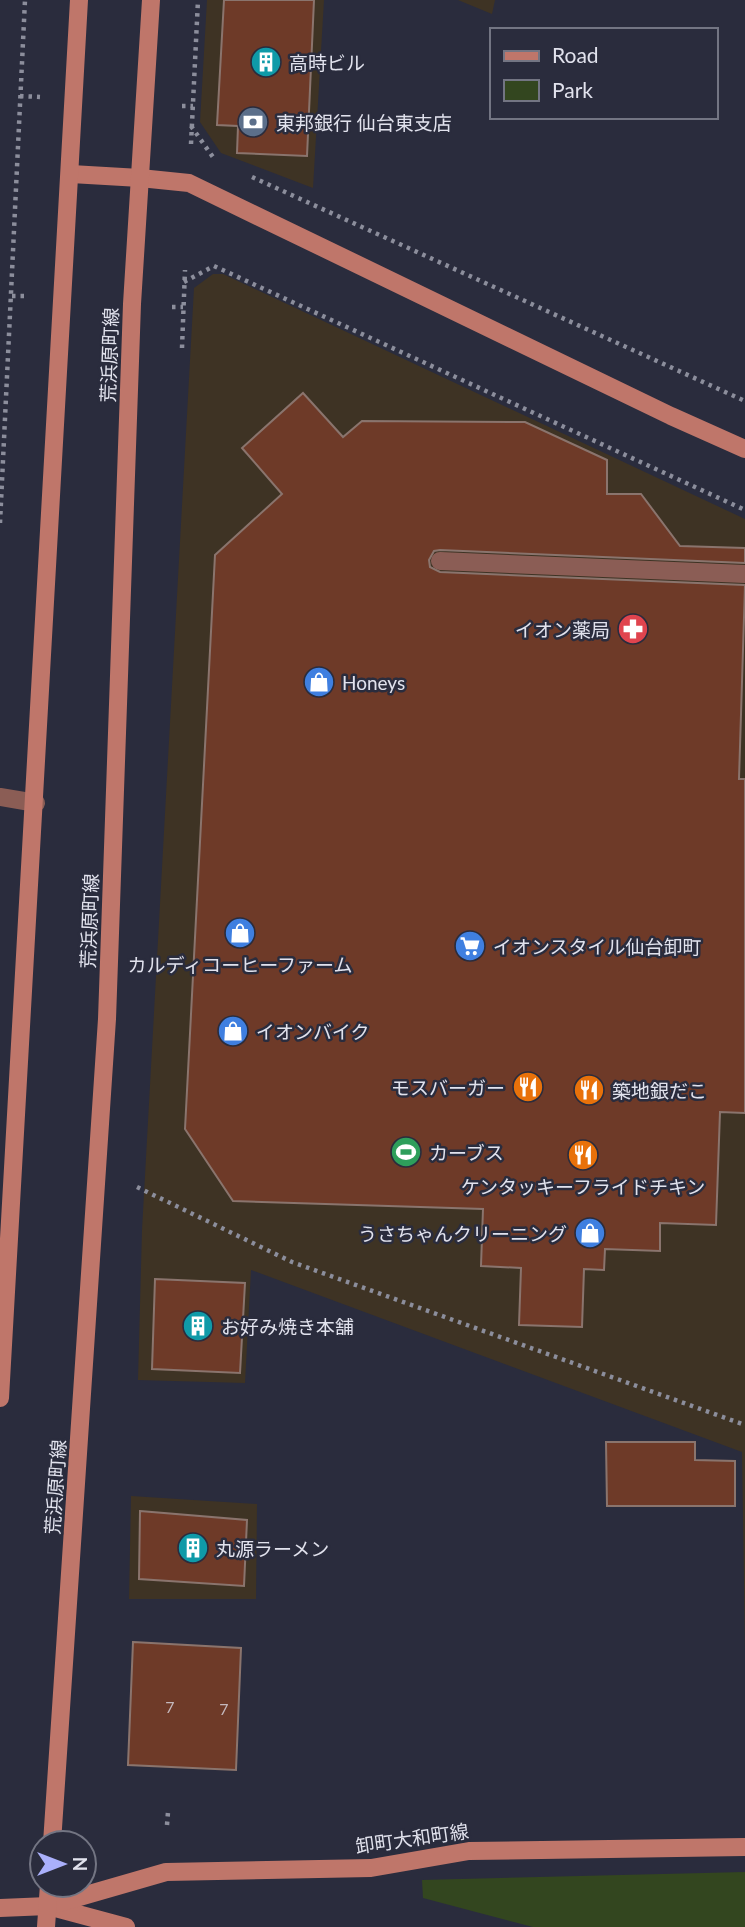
<svg xmlns="http://www.w3.org/2000/svg" width="745" height="1927" font-family="Lato,'Noto Sans JP',sans-serif">
	<style>
		.commercial { fill: #3e3324 }
		.green { fill: #33461f }
		.building { fill: #6e3a28; stroke: #8a746d; stroke-width: 2 }
		.lines { fill: none; stroke-linecap: round; stroke-linejoin: round }
		.path { stroke: #8c8e9c; stroke-width: 4.5; stroke-dasharray: 3.5 5; stroke-linecap: butt }
		.lane { stroke: #8b5d55; stroke-width: 18 }
		.street { stroke: #8b5d55; stroke-width: 18 }
		.secondary { stroke: #bf766a; stroke-width: 18 }
		.labels { text-anchor: middle; dominant-baseline: central; stroke-width: 5; stroke-linejoin: round; paint-order: stroke }
		.number-label { font-size: 16px; fill: #c4b8bc }
		.poi-label { font-size: 19px; fill: #e1e2ed; stroke: #2a2c3d; text-anchor: start }
		.street-label { font-size: 19px; fill: #e1e2ed; stroke: #2a2c3d }
	</style>
	<rect width="100%" height="100%" fill="#2a2c3d"/>
	<g class="commercial">
		<polygon points="207,0 324,0 313,188 221,153 200,122"/>
		<polygon points="458,0 495,0 492,14"/>
		<polygon points="213,274 223,274 745,519 745,1650 742,1452 251,1270 245,1383 138,1380 142,1230 194,288"/>
		<polygon points="131,1496 257,1504 256,1599 129,1599"/>
	</g>
	<polygon class="green" points="745,1872 745,1927 533,1927 423,1898 422,1880"/>
	<g class="building">
		<polygon points="224,0 314,0 307,156 237,153 238,126 217,125"/>
		<polygon points="303,393 343,437 362,421 525,422 607,460 607,494 641,494 680,546 745,548 745,563 440,550 434,551 429,560 430,567 440,572 745,585 739,779 745,779 745,1113 720,1112 716,1225 660,1223 660,1251 605,1249 604,1270 584,1269 582,1327 519,1325 521,1268 481,1266 483,1209 233,1201 185,1129 215,555 282,494 242,448"/>
		<polygon points="155,1279 245,1283 240,1373 152,1369"/>
		<polygon points="606,1442 695,1442 695,1460 735,1461 735,1506 607,1506"/>
		<polygon points="140,1511 247,1520 244,1586 139,1579"/>
		<polygon points="133,1642 241,1648 236,1770 128,1765"/>
	</g>
	<g class="lines">
		<g class="path">
			<polyline points="20,96 40,97"/>
			<polyline points="182,106 193,106"/>
			<polyline points="191,126 215,160"/>
			<polyline points="191,144 198,0"/>
			<polyline points="252,177 745,401"/>
			<polyline points="184,282 214,266 745,510"/>
			<polyline points="12,296 26,296"/>
			<polyline points="172,307 183,307"/>
			<polyline points="182,348 185,270"/>
			<polyline points="0,523 25,0"/>
			<polyline points="137,1187 292,1262 745,1425"/>
			<polyline points="167,1825 168,1812"/>
		</g>
		<polyline class="lane" points="440,561 745,574"/>
		<polyline class="street" points="0,797 36,803"/>
		<g class="secondary">
			<polyline points="71,174 140,178 189,183 671,416 745,449"/>
			<path d="M0,1398c28,-466 55,-932 79,-1398"/>
			<polyline points="52,1843 107,1019 132,304 151,0"/>
			<polyline points="48,1906 126,1927"/>
			<polyline points="0,1908 48,1906 166,1872 371,1868 469,1851 745,1847"/>
			<polyline points="46,1927 49,1885"/>
		</g>
	</g>
	<defs>
		<g id="building-disc" transform="scale(1.575)"><circle r="9.5" fill="#0f9aa8" stroke="#2a2c3d"/><path d="M-4-6H4V6H1V3H-1V6H-4ZM-2.5-4.3h1.7v1.8h-1.7ZM.8-4.3h1.7v1.8H.8ZM-2.5-1h1.7V.8h-1.7ZM.8-1h1.7V.8H.8Z" fill="#fff"/></g>
		<g id="bank-disc" transform="scale(1.575)"><circle r="9.5" fill="#5c6f8a" stroke="#2a2c3d"/><path d="M-6-4H6V4H-6ZM0-2.3a2.3 2.3 0 1 0 0 4.6a2.3 2.3 0 1 0 0-4.6Z" fill="#fff"/></g>
		<g id="pharmacy-disc" transform="scale(1.575)"><circle r="9.5" fill="#e0444e" stroke="#2a2c3d"/><path d="M-2-6h4v4h4v4h-4v4h-4v-4h-4v-4h4Z" fill="#fff"/></g>
		<g id="shop-disc" transform="scale(1.575)"><circle r="9.5" fill="#3f7fe0" stroke="#2a2c3d"/><path d="M-5-2.5h2.3a2.7 3.5 0 0 1 5.4 0H5L5.5 6h-11ZM-1.5-2.5h3a1.5 2.3 0 0 0-3 0Z" fill="#fff"/></g>
		<g id="supermarket-disc" transform="scale(1.575)"><circle r="9.5" fill="#3f7fe0" stroke="#2a2c3d"/><path d="M-6-5.5h2.5l.6 2H6L4.5 2H-2.5L-4.4-4H-6ZM-1.5 3.2a1.3 1.3 0 1 0 .1 0ZM3 3.2a1.3 1.3 0 1 0 .1 0Z" fill="#fff"/></g>
		<g id="restaurant-disc" transform="scale(1.575)"><circle r="9.5" fill="#e8710a" stroke="#2a2c3d"/><path d="M-5-6h1v4h1v-4h1v4h1v-4h1v5L-1.5 .5V6h-2V.5L-5-1ZM5-6V6H3V1.5H1.5Q1.5-4 5-6Z" fill="#fff"/></g>
		<g id="stadium-disc" transform="scale(1.575)"><circle r="9.5" fill="#2e9e5b" stroke="#2a2c3d"/><path d="M0-5a6.5 5 0 1 0 0 10a6.5 5 0 1 0 0-10ZM-3.5-1.8h7v3.6h-7Z" fill="#fff"/></g>
	</defs>
	<g fill-rule="evenodd">
		<use href="#building-disc" x="266" y="62"/>
		<use href="#bank-disc" x="253" y="122"/>
		<use href="#pharmacy-disc" x="633" y="629"/>
		<use href="#shop-disc" x="319" y="682"/>
		<use href="#shop-disc" x="240" y="933"/>
		<use href="#supermarket-disc" x="470" y="946"/>
		<use href="#shop-disc" x="233" y="1031"/>
		<use href="#restaurant-disc" x="528" y="1087"/>
		<use href="#restaurant-disc" x="589" y="1090"/>
		<use href="#stadium-disc" x="406" y="1152"/>
		<use href="#restaurant-disc" x="583" y="1155"/>
		<use href="#shop-disc" x="590" y="1233"/>
		<use href="#building-disc" x="198" y="1326"/>
		<use href="#building-disc" x="193" y="1548"/>
	</g>
	<g class="labels">
		<g class="number-label">
			<text x="170" y="1706">7</text>
			<text x="224" y="1708">7</text>
		</g>
		<g class="poi-label">
			<text x="289" y="62">高時ビル</text>
			<text x="276" y="122">東邦銀行 仙台東支店</text>
			<text x="610" y="629" text-anchor="end">イオン薬局</text>
			<text x="342" y="682">Honeys</text>
			<text x="493" y="946">イオンスタイル仙台卸町</text>
			<text x="240" y="964" text-anchor="middle">カルディコーヒーファーム</text>
			<text x="256" y="1031">イオンバイク</text>
			<text x="505" y="1087" text-anchor="end">モスバーガー</text>
			<text x="612" y="1090">築地銀だこ</text>
			<text x="429" y="1152">カーブス</text>
			<text x="583" y="1186" text-anchor="middle">ケンタッキーフライドチキン</text>
			<text x="567" y="1233" text-anchor="end">うさちゃんクリーニング</text>
			<text x="221" y="1326">お好み焼き本舗</text>
			<text x="216" y="1548">丸源ラーメン</text>
		</g>
		<g class="street-label">
			<text transform="translate(109 355) rotate(-88)">荒浜原町線</text>
			<text transform="translate(89 921) rotate(-88)">荒浜原町線</text>
			<text transform="translate(55 1487) rotate(-86)">荒浜原町線</text>
			<text transform="translate(412 1838) rotate(-8)">卸町大和町線</text>
		</g>
	</g>
	<rect x="490" y="28" width="228" height="91" fill="#2a2c3d" stroke="#737583" stroke-width="2"/>
	<rect x="504" y="51" width="35" height="10" fill="#bf766a" stroke="#737583" stroke-width="2"/>
	<text x="552" y="63" font-size="21" fill="#e1e2ed">Road</text>
	<rect x="504" y="80" width="35" height="21" fill="#33461f" stroke="#737583" stroke-width="2"/>
	<text x="552" y="98" font-size="21" fill="#e1e2ed">Park</text>
	<g transform="translate(63 1864) rotate(90)"><circle r="33" fill="#2a2c3d" stroke="#737583" stroke-width="2"/>
	<path d="M0-5L12 26L0 18L-12 26Z" fill="#aab0fb"/>
	<text y="-10" font-size="19" font-weight="bold" text-anchor="middle" fill="#e1e2ed">N</text>
	</g>
</svg>
